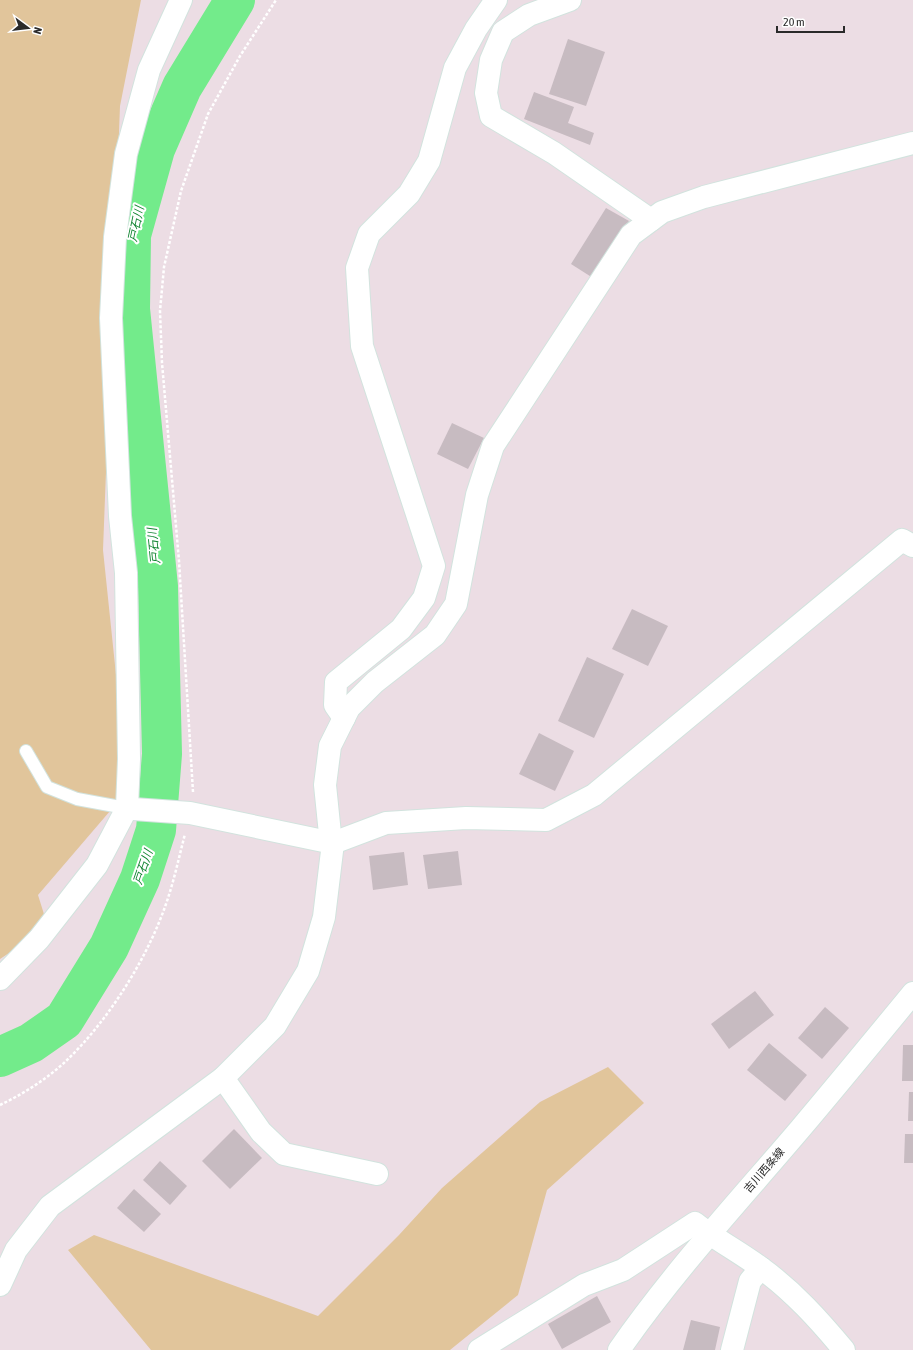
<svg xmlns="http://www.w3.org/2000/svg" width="913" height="1350" font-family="'Asap Condensed','Noto Sans JP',sans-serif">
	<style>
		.green { fill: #e1c59b }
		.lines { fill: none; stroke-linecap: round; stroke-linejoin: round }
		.river { stroke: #73eb8b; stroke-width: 40 }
		.building { fill: #c7bbc1 }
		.service-casing { stroke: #d2e3de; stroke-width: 14 }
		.minor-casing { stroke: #d2e3de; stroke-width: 24 }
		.secondary-casing { stroke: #d2e3de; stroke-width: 24 }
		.path { stroke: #fff; stroke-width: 2.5; stroke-dasharray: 3 2; stroke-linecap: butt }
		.service { stroke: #fff; stroke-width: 12 }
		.minor { stroke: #fff; stroke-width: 22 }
		.secondary { stroke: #fff; stroke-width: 22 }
		.labels { text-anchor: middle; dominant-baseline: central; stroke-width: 4; stroke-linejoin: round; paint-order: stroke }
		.street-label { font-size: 11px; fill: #2a2a2a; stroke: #fff }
		.water-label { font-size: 12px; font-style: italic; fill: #118431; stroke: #fff }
	</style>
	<rect width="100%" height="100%" fill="#ecdde4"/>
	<g class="green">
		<polygon points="0,0 141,0 120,106 103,550 128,790 38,895 48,927 0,959"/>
		<polygon points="608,1067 644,1103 547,1190 518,1295 450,1350 151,1350 68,1250 94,1235 318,1316 399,1235 442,1188 540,1102"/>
	</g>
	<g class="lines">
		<polyline class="river" points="0,1057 31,1043 64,1020 109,947 140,879 156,830 162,754 158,586 130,309 131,235 155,149 182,87 235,0"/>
	</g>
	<g class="building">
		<polygon points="568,39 605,52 586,106 549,94"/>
		<polygon points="534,92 574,107 568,123 594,133 590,145 524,119"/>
		<polygon points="606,208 629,221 593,278 571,264"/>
		<polygon points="452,423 484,438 468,469 437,454"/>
		<polygon points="632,609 668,626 648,666 612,649"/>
		<polygon points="587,657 624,674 594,738 558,721"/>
		<polygon points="539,733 574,751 555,791 519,774"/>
		<polygon points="458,851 462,885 428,889 423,855"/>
		<polygon points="404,852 408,885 373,890 369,856"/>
		<polygon points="755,991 774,1015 729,1049 711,1024"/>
		<polygon points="825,1007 849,1028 822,1059 798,1038"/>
		<polygon points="769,1043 807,1075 785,1101 747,1070"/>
		<polygon points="903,1045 913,1045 913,1081 902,1081"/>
		<polygon points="909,1092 913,1092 913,1121 908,1121"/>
		<polygon points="234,1129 262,1158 230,1189 202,1161"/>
		<polygon points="905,1134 913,1134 913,1163 904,1163"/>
		<polygon points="160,1161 187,1186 170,1205 143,1180"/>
		<polygon points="134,1189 161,1214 144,1232 117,1208"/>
		<polygon points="597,1296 611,1322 562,1349 548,1324"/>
		<polygon points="691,1320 720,1327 715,1350 683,1350"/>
	</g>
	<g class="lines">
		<g class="service-casing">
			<polyline id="service" points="26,751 47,787 77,799 131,809"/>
		</g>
		<g class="minor-casing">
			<g id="minor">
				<polyline points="570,0 529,15 503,32 491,60 486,93 491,116 554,153 651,220"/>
				<polyline points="344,718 335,705 336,682 401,629 424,598 434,566 362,346 357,268 369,234 409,194 429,161 455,68 476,29 496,0"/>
				<polyline points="133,809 190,813 333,843 386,823 466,818 546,820 594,795 902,540 913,546"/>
				<polyline points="0,979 39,939 97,865 127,808 129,759 126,573 120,516 111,318 115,237 126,154 149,70 181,0"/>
				<polyline points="223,1078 261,1132 284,1154 377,1174"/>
				<polyline points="0,1285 16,1250 50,1206 223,1078 275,1026 308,971 324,917 333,843 330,834 325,785 330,746 349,708 375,682 435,635 456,604 477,495 493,446 631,235 662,212 704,197 913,143"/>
				<path d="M479,1350l105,-65 39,-15 72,-47c21,17 45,29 66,45 32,23 58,52 83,82"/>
				<polyline points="732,1350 750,1281 761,1268"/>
			</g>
		</g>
		<g class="secondary-casing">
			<path id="secondary" d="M619,1350c55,-79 120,-149 182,-222 38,-45 75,-90 112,-135"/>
		</g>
		<g class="path">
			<polyline points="193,792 179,561 162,363 160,311 164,267 181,191 208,114 240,56 276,0"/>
			<path d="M0,1105c23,-11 47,-26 66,-44 42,-40 81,-102 100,-157 8,-23 13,-47 19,-70"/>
		</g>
		<use href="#service" class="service"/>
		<use href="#minor" class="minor"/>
		<use href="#secondary" class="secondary"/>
	</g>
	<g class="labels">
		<g class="street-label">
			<text transform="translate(764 1170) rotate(-49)">吉川西条線</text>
		</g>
		<g class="water-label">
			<text transform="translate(136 224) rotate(-78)">戸石川</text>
			<text transform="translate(154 546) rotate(-96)">戸石川</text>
			<text transform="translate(143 867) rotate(-71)">戸石川</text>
		</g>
	</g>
	<g transform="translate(28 28) rotate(105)" stroke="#ffffff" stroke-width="3" paint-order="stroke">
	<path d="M0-3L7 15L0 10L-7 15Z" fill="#2a2a2a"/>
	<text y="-6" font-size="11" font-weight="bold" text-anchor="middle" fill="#2a2a2a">N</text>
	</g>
	<path d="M777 26v6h67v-6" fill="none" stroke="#2a2a2a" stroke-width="2"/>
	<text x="783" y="26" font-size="12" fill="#2a2a2a" stroke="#ffffff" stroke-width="3" paint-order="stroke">20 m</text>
</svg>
